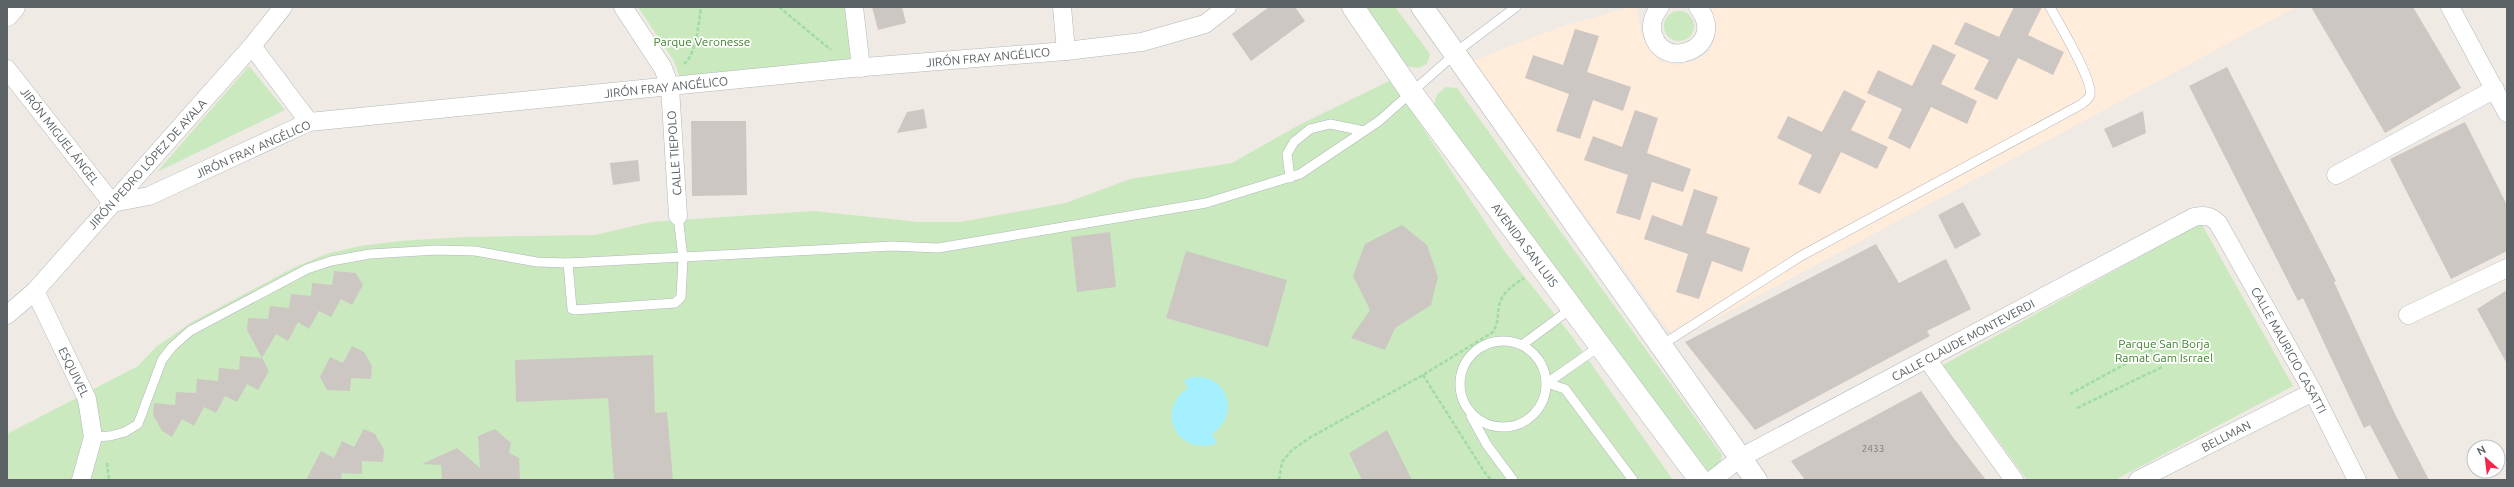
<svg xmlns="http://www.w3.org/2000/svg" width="2514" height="487" font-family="Ubuntu,sans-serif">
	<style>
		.commercial { fill: #ffecda }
		.green { fill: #cae9bf }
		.water { fill: #a5f0ff }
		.building { fill: #cdc7c3 }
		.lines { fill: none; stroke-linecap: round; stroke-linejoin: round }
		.lane-casing { stroke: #b2b7ba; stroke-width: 10 }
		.street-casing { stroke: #b2b7ba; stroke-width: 19 }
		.secondary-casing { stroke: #b1b7ba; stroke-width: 23 }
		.path { stroke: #a1dca1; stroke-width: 2.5; stroke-dasharray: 4 2; stroke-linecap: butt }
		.lane { stroke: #fff; stroke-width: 9 }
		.street { stroke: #fff; stroke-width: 18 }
		.secondary { stroke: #fff; stroke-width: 22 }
		.labels { text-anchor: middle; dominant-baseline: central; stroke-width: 3.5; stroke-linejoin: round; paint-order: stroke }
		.number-label { font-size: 10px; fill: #787c7d }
		.park-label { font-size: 12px; fill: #40832d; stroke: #fff }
		.street-label { font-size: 12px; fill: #5c6366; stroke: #fff }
	</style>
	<rect width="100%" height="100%" fill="#f0eae4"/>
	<polygon class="commercial" points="1631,7 1636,7 1642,37 1650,51 1661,62 1679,65 1696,60 1709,52 1715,38 1715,20 1709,7 2296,7 1676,340 1472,61 1563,26"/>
	<g class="green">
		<polygon points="638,7 847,7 853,60 680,78 674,61"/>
		<polygon points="1363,7 1395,7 1430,54 1427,64 1419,68 1405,66"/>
		<circle cx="1679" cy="26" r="15"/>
		<polygon points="249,66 285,110 157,172"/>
		<polygon points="1391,80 1505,252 1571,335 1673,480 8,480 7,477 7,434 138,366 156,347 192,322 295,267 326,254 360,246 400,241 464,237 595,235 651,222 814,211 919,222 960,222 1066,203 1130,179 1232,163 1299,125"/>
		<polygon points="1446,87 1457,88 1722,455 1720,465 1712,471 1701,469 1434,105 1437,94"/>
		<polygon points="2201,223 2293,386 2115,480 2027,480 1943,365"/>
	</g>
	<path class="water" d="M1193,377c35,-3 48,39 19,57l5,9c-39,14 -63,-32 -29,-55l-4,-8z"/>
	<g class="building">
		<polygon points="872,7 902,7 906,23 878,30"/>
		<polygon points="1269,7 1295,7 1305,21 1251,61 1232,34"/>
		<polygon points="2014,7 2042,7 2028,35 2064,52 2053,75 2018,58 1997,100 1974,89 1989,60 1954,44 1965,22 1999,37"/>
		<polygon points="2311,7 2413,7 2461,88 2385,133"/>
		<polygon points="1575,29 1599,36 1587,72 1631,87 1623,111 1593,100 1580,139 1556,131 1569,94 1525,78 1533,55 1563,65"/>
		<polygon points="1933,44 1956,55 1941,84 1977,101 1967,124 1931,107 1910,149 1888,138 1902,109 1867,93 1878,70 1912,86"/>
		<polygon points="2227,67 2336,281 2334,282 2395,414 2429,480 2399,480 2370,425 2364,428 2303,298 2298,301 2189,86"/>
		<polygon points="1844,90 1866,101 1851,130 1888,147 1877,169 1841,152 1820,194 1798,184 1812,155 1777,138 1788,116 1822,132"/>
		<polygon points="924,109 927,128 897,133 907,112"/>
		<polygon points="1635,110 1658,118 1647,153 1691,169 1683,192 1652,182 1640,220 1616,213 1628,175 1584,160 1593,136 1622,147"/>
		<polygon points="2143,111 2146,133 2113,148 2104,129"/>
		<polygon points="691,121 746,121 747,195 692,196"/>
		<polygon points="2465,122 2507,205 2507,251 2451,279 2390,159"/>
		<polygon points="638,160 640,181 613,185 610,163"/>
		<polygon points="1694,189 1718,197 1706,233 1750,248 1742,272 1712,261 1699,299 1676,292 1688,254 1644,239 1652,215 1682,226"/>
		<polygon points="1963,202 1981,235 1955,249 1938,215"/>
		<polygon points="1402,225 1427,245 1438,277 1431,305 1395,328 1385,350 1351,338 1370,310 1353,276 1365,244"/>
		<polygon points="1110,232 1116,287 1077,292 1071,237"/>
		<polygon points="1876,244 1899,283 1946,259 1971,309 1927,331 1930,336 1755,430 1685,342"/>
		<polygon points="1186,251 1287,280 1268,347 1166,318"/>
		<polygon points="334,271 356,273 363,285 352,305 341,299 331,317 319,311 309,329 298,322 288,341 276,334 262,358 269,371 258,390 247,384 237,402 225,396 216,413 204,407 194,426 182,419 172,437 162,431 153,415 154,403 175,405 176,392 196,393 197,379 218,381 219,368 239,370 240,356 262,358 247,330 248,318 268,319 270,306 289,308 291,294 311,296 312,283 332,285"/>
		<polygon points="2507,290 2507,364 2477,309"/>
		<polygon points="352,346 364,352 372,366 371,379 351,378 350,391 327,390 320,377 330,357 343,363"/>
		<polygon points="653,355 655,413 667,412 673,480 614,480 608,398 516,402 515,360"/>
		<polygon points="1921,391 1952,436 1986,480 1805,480 1791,461"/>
		<polygon points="364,429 375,434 384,450 383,462 362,461 362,474 342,473 341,480 306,480 321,451 334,458 342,441 354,447"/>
		<polygon points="495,429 511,443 509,453 519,458 520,480 442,480 441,465 422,464 457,448 480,468 478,436"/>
		<polygon points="1387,430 1412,480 1362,480 1349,453"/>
	</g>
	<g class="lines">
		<g class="lane-casing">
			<g id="lane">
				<polyline points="1290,178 1287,154 1294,142 1310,129 1330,124 1364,131"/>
				<polyline points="568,263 572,309 574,310 675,303 681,297 683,258 678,216"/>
				<circle cx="1503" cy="384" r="43"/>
				<polyline points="1522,345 1572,308"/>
				<path d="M1660,346l141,-90 281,-152c3,-3 7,-5 8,-9 4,-14 -32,-73 -40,-88"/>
				<polyline points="1547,383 1565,389 1633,480"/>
				<polyline points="1547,383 1600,346"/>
				<polyline points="1471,416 1487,445 1513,480"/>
				<polyline points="93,437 110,436 125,432 138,424 162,360 172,347 190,331 307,269 331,261 370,254 437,250 475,251 537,262 568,263 892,246 938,248 1206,203 1300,174 1379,121 1464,46 1516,7"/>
			</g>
		</g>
		<g class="street-casing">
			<g id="street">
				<polyline points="623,7 663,68 670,87 678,216"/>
				<polyline points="854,7 861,68"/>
				<polyline points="1062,7 1066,51"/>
				<path d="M1660,7c-5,6 -9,14 -8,23 7,45 78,18 46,-23"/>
				<polyline points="2450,7 2507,113"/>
				<polyline points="252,46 309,122"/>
				<polyline points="7,69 112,203 149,196 309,122 852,68 1066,51 1142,42 1205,24 1227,7"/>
				<polyline points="2336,175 2495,89"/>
				<polyline points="35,291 87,399 93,437 81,480"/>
				<polyline points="7,315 35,291 252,46 283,7"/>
				<polyline points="2408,315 2507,268"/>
				<polyline points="1927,359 2014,480"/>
				<path d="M1712,480l28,-22 454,-241c10,-2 16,-2 24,6l95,169 44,88"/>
				<polyline points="2138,480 2313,392"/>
			</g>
		</g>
		<g class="secondary-casing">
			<g id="secondary">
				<polyline points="1353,7 1409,89 1700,480"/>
				<polyline points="1422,7 1756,480"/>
				<polyline points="7,15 14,7"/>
			</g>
		</g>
		<g class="path">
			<polyline points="779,7 831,50"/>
			<path d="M684,64c12,-9 15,-42 17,-57"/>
			<polyline points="1476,343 1481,347"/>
			<polyline points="1423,375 1487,476 1493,480"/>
			<polyline points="2070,394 2153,349"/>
			<polyline points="2077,408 2162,367"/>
			<polyline points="107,463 109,480"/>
			<path d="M1279,480l3,-18 10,-12 19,-13 112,-62 70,-43c6,-10 4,-16 6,-26 3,-14 15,-21 25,-28"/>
		</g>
		<use href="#lane" class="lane"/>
		<use href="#street" class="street"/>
		<use href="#secondary" class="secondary"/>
	</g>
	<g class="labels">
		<g class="number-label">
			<text x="1873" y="448">2433</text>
		</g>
		<g class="park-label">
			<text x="702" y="41">Parque Veronesse</text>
			<text x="2164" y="343">Parque San Borja<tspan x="2164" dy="14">Ramat Gam Isrrael</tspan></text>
		</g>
		<g class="street-label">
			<text transform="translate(988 57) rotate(-5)">JIRÓN FRAY ANGÉLICO</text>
			<text transform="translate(666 87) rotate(-6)">JIRÓN FRAY ANGÉLICO</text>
			<text transform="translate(60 136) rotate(52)">JIRÓN MIGUEL ÁNGEL</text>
			<text transform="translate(253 149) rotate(-24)">JIRÓN FRAY ANGÉLICO</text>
			<text transform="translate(674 153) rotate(-94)">CALLE TIEPOLO</text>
			<text transform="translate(147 164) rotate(-48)">JIRÓN PEDRO LÓPEZ DE AYALA</text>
			<text transform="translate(1525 245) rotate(53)">AVENIDA SAN LUIS</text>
			<text transform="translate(1963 340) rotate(-28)">CALLE CLAUDE MONTEVERDI</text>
			<text transform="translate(2289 350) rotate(61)">CALLE MAURICIO CASATTI</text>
			<text transform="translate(74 372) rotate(64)">ESQUIVEL</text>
			<text transform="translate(2226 436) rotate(-27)">BELLMAN</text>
		</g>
	</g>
	<rect width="2514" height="487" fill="none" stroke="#5c6366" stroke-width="16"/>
	<g transform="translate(2486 459) rotate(332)"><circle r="19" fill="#ffffff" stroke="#bec1c2"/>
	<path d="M0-3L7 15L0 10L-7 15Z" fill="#f7234b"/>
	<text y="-6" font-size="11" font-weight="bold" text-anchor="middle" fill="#5c6366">N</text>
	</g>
</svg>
